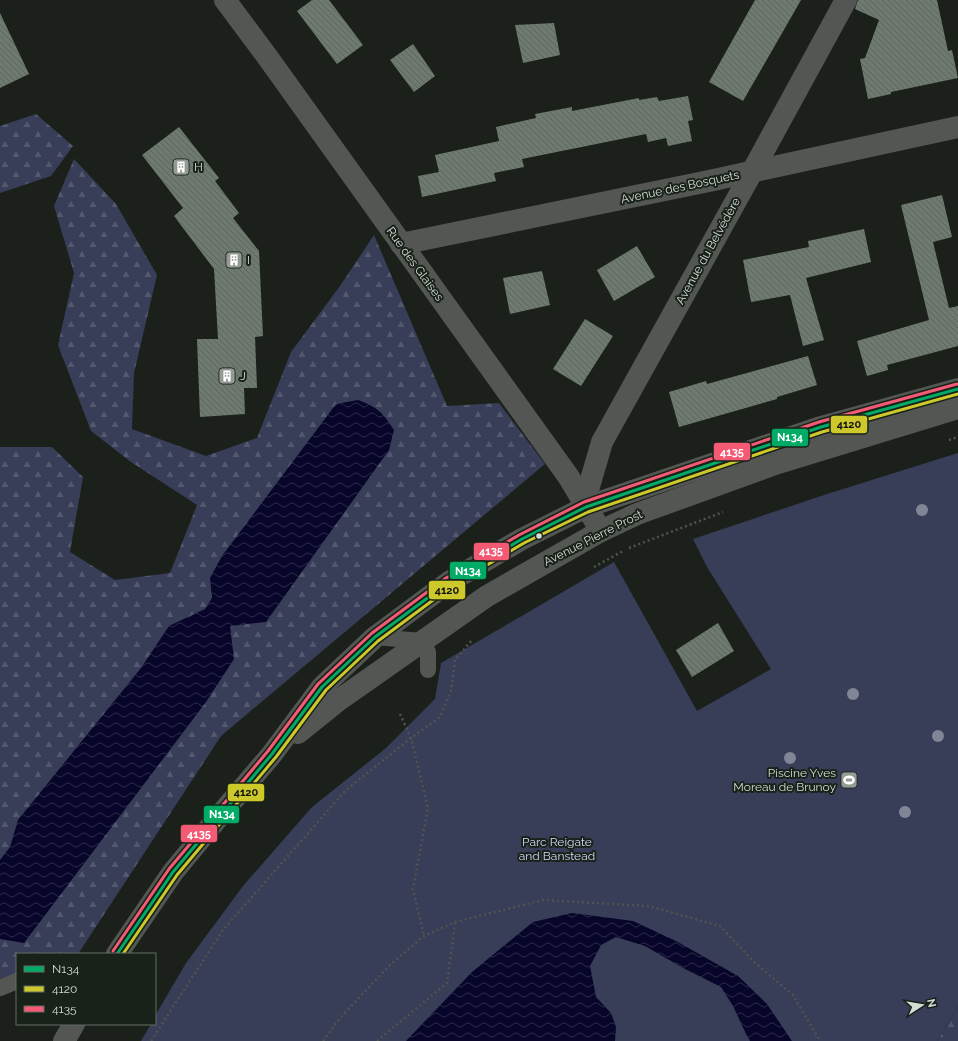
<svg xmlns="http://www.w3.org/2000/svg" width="958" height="1041" font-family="Raleway,sans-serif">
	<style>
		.forest { fill: url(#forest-firs) }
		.green { fill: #383d58 }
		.water { fill: url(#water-waves) }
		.building { fill: url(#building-back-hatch) }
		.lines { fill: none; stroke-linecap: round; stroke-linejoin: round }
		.path { stroke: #505450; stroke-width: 2.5; stroke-dasharray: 2 3; stroke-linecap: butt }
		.lane { stroke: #535653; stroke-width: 16 }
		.street { stroke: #535653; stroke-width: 22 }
		.secondary { stroke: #535653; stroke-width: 22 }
		.bus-1-casing { stroke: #192219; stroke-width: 6 }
		.bus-2-casing { stroke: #192219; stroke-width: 6 }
		.bus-3-casing { stroke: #192219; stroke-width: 6 }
		.bus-1 { stroke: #00ab66; stroke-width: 3 }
		.bus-2 { stroke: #cdc92a; stroke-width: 3 }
		.bus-3 { stroke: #f55a74; stroke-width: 3 }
		.tree { fill: #808696 }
		.bus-dot { fill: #d6dcd6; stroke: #192219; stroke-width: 1.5 }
		.labels { text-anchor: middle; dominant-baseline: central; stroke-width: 4; stroke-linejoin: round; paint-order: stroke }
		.poi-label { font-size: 12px; fill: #d6dcd6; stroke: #192219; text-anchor: start }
		.street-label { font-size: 12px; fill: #d6dcd6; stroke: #192219 }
		.park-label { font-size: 12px; fill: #d3dafb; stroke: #192219 }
		.line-badge { stroke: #192219; stroke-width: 1.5 }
		.badge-label { font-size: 11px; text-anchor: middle; font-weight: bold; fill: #fff }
		.pale-badge-label { font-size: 11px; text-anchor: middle; font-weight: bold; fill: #111 }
	</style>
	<defs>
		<pattern id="forest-firs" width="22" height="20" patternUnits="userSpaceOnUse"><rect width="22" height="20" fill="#383d58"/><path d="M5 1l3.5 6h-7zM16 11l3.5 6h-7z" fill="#54586f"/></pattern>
		<pattern id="water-waves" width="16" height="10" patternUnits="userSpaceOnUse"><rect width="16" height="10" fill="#08052a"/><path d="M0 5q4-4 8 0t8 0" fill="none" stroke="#2b2948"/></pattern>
		<pattern id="building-back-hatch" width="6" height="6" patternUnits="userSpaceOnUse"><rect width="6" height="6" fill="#6e7a6f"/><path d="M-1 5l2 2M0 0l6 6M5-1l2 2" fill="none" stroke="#5c645c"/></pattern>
	</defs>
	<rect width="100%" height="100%" fill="#1b201b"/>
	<g class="forest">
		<polygon points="36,114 73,146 51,176 0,193 0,126"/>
		<polygon points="74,159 116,204 157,275 134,373 132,429 206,456 257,438 291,352 340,286 374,235 447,406 499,403 545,464 221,736 78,954 17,954 17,987 0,979 0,447 52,447 83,477 70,552 115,580 170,573 197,505 131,462 91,431 58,345 74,273 54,206"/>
		<polygon points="958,1007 958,1041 937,1041"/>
	</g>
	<polygon class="green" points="958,453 958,1007 937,1041 141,1041 151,1024 155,1024 155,1016 186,963 243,886 312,807 386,748 435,699 441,663 614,562 697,711 771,669 707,567 693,539 827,494"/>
	<g class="water">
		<path d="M358,400c21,8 24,12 36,30l-5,20 -123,172 -36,4 4,33 -28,43 -182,241 -24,-4v-79l10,-13 8,-27 123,-152 28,-42 36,-17 7,-11 -2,-20 12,-22 114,-152z"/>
		<polygon points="572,913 633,921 676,941 738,976 767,1004 792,1041 750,1041 746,1034 733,1006 721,987 685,969 645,946 616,937 601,945 590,966 596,997 611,1013 616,1027 615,1041 406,1041 472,972 533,922"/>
	</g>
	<g class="building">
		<polygon points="312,0 329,0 363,45 337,64 297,11"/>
		<polygon points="755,0 801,0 743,101 709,82"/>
		<polygon points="858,0 937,0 948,51 952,50 958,78 891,92 891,94 868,99 860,59 865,58 879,20 855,9"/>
		<polygon points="0,13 29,74 0,88"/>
		<polygon points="554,23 560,55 523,63 515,25"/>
		<polygon points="413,44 435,76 414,92 390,60"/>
		<polygon points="688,96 693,120 688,121 692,141 668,146 666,138 648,142 646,134 522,159 524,167 494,173 496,181 422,197 418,176 439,172 435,155 499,141 496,127 536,118 535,114 572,107 572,111 639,98 639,100 657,97 659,101"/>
		<polygon points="179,127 219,178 215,181 239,213 233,218 259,251 263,336 255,337 257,388 244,388 245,414 200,417 197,339 218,339 214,269 174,216 183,208 142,155"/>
		<polygon points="942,195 952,237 933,242 949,308 958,306 958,346 887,365 888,370 867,376 857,341 929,320 901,205"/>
		<polygon points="864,229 871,262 806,278 824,340 803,346 790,295 751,302 743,260 809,247 808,241"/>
		<polygon points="637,246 655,277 614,301 597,270"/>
		<polygon points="542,271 550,305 510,314 503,278"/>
		<polygon points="585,319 613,336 581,386 553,369"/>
		<polygon points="808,356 817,385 777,397 777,399 679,427 669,392 706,381 707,384"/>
		<polygon points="718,623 734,651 692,677 676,650"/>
	</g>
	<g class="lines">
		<g class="path">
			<polyline points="949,440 958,437"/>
			<polyline points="629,548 723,512"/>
			<polyline points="594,567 623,551"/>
			<polyline points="400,714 411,738 428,808 413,889 424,936"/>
			<polyline points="151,1041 223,930 346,790 411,738 440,717 451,691 455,660 472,640"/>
			<polyline points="323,1041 340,1018 389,966 424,936 455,922 543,900 649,906 720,926 753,961 793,995 820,1041"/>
			<polyline points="377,1041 447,983 455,923"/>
		</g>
		<g class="lane">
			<polyline points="375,637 422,641 428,652 428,670"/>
			<polyline points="0,988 17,981"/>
		</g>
		<g class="street">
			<polyline points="225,0 266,55 568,476 601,531"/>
			<polyline points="401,244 709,181 958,127"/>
			<polyline points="586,507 588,490 602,442 752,172 846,0"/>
		</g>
		<g class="secondary">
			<polyline points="298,733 339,700 487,596 601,531 637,514 775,464 958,408"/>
			<polyline points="117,954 173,872 221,814 272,754 322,687 375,637 449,582 522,539 586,507 821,427 958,389"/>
			<polyline points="64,1041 74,1024"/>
		</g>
		<g class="bus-1-casing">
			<polyline id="bus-1" points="117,954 173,872 272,754 322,687 375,637 449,582 522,539 586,507 821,427 958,389"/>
		</g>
		<g class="bus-2-casing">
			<polyline id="bus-2" points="123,954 177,875 276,757 326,690 378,641 452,586 524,543 588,512 822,432 958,394"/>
		</g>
		<g class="bus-3-casing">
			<polyline id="bus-3" points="113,951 169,869 268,751 318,684 372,633 446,578 519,535 584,502 819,422 957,384"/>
		</g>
		<use href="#bus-1" class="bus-1"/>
		<use href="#bus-2" class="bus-2"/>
		<use href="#bus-3" class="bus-3"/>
	</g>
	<g class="tree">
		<circle cx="922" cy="510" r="6"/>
		<circle cx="853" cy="694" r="6"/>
		<circle cx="938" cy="736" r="6"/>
		<circle cx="790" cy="758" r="6"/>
		<circle cx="905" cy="812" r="6"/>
	</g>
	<defs>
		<g id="building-square" transform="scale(0.9)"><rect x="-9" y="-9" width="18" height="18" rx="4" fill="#959a95" stroke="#192219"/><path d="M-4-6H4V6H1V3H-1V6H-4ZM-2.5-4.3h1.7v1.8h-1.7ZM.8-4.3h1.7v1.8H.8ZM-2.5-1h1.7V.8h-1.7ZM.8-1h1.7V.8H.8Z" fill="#fff"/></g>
		<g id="stadium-square" transform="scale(0.9)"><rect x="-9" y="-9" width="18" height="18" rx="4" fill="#959a95" stroke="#192219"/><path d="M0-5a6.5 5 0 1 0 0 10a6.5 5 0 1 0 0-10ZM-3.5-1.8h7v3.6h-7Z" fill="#fff"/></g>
	</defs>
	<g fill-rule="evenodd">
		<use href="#building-square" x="181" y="167"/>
		<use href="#building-square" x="234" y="260"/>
		<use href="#building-square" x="227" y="376"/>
		<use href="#stadium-square" x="849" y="780"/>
	</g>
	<circle class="bus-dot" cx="539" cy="536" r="3.5"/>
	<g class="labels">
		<g class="poi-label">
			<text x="194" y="167">H</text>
			<text x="247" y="260">I</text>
			<text x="240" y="376">J</text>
			<text x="836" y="773" text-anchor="end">Piscine Yves<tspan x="836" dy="14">Moreau de Brunoy</tspan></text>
		</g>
		<g class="street-label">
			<text transform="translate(680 187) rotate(-12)">Avenue des Bosquets</text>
			<text transform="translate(708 251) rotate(-61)">Avenue du Belvédère</text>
			<text transform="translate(415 264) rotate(54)">Rue des Glaises</text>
			<text transform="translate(593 538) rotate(-27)">Avenue Pierre Prost</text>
		</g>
		<g class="park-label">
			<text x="557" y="842">Parc Reigate<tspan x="557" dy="14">and Banstead</tspan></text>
		</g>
	</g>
	<g class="line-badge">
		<rect x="830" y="415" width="38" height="19" rx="4" fill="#cdc92a"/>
		<rect x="771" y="428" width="38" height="19" rx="4" fill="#00ab66"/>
		<rect x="713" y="442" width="38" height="19" rx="4" fill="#f55a74"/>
		<rect x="473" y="542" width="37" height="19" rx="4" fill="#f55a74"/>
		<rect x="449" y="561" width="38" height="19" rx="4" fill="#00ab66"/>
		<rect x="428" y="580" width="38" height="20" rx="4" fill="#cdc92a"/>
		<rect x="227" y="783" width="38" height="19" rx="4" fill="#cdc92a"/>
		<rect x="203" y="805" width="37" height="19" rx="4" fill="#00ab66"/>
		<rect x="180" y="824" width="38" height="19" rx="4" fill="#f55a74"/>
	</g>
	<g class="badge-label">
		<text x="790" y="441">N134</text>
		<text x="732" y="456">4135</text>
		<text x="491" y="555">4135</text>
		<text x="468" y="575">N134</text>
		<text x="222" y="818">N134</text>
		<text x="199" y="838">4135</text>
	</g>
	<g class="pale-badge-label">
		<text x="849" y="428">4120</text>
		<text x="447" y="594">4120</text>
		<text x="246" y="796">4120</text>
	</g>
	<rect x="16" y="953" width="140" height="72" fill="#192219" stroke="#656c65"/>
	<rect x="24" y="966" width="20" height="6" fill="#00ab66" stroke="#656c65"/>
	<text x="52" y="973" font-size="12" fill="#d6dcd6">N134</text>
	<rect x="24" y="986" width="20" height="6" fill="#cdc92a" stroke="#656c65"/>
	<text x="52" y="993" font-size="12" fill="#d6dcd6">4120</text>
	<rect x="24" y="1006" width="20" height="6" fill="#f55a74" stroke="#656c65"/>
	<text x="52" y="1013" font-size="12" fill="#d6dcd6">4135</text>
	<g transform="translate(922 1005) rotate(78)" stroke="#192219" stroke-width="3" paint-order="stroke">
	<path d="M0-3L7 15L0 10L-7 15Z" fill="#d6dcd6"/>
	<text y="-6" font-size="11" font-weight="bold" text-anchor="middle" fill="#d6dcd6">N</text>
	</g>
</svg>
